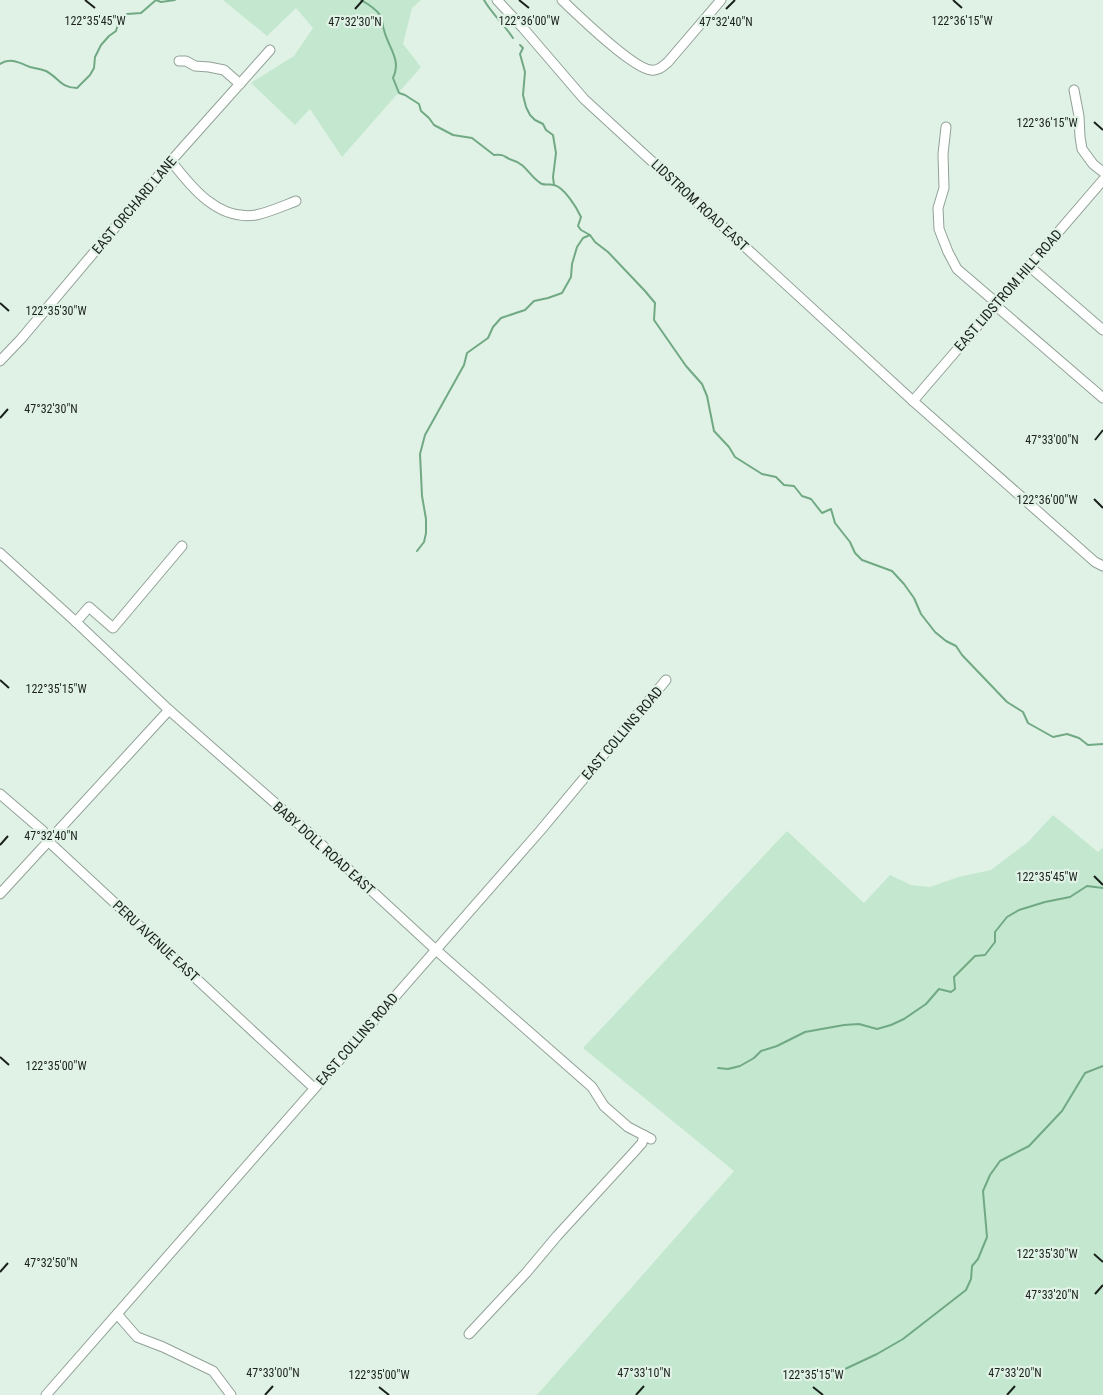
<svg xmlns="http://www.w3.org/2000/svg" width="1103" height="1395" font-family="'Roboto Condensed',sans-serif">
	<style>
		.green { fill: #c3e8cf }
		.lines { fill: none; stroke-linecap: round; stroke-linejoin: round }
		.stream { stroke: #71a984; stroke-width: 2 }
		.minor-casing { stroke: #91a196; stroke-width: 11 }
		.minor { stroke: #fff; stroke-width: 9 }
		.ticks { fill: none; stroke: #1a201c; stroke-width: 2 }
		.labels { text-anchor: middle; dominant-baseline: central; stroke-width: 4.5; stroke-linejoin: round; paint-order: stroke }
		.street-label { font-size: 14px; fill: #1a201c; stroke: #e0f2e6 }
		.ticks-label { font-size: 12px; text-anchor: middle; fill: #1a201c; stroke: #e0f2e6; stroke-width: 4.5; stroke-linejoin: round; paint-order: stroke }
	</style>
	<rect width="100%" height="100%" fill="#e0f2e6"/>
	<g class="green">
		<polygon points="223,0 421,0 412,8 403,44 421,67 342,157 310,109 295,125 251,83 294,56 313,28 296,8 267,36"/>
		<polygon points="1053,815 1098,852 1103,847 1103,1395 537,1395 734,1171 583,1048 787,831 864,903 890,875 911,885 930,887 958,877 991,870 1028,842"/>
	</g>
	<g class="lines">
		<g class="stream">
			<path d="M361,0c7,4 14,8 19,15 3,5 2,10 4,15 4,17 18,30 9,48l6,15 6,2 14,9 2,7 8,7 5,7 19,10 19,3 22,17c12,-1 9,2 18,5 14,4 16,14 27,22 5,5 9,1 15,3 10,2 23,23 27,32l-3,9 3,4 9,5 5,7 13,10 37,39 10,12 -1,17 32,46 16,18 5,12 7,35 15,16 6,10 27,17 14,3 8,8 10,1 8,10 9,3 11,14 9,-4 4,14 15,19 5,11 7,7 30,11 12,13 10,14 7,16 14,18 11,9 10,5 6,9 45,47 16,10 5,11 25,14 14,-3 12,4 9,7 15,-1"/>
			<path d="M484,0c8,14 20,24 29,38"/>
			<polyline points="520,45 523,48 520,54 525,72 523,95 526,107 530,115 535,120 543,124 546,130 553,135 556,153 553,177 554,185"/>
			<path d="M0,64c10,-7 20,-1 30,3 5,1 11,2 16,4 13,7 15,17 31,17l13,-13 4,-7 1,-11 6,-12 8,-9 7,-5 3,-10 8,-7 14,-1 15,-13 5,2 14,-2"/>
			<polyline points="417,551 424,542 426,533 426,519 422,496 420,454 425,435 464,365 467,353 488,338 493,327 501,318 525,310 534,301 548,298 562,293 571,277 572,264 577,247 583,238 590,235"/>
			<polyline points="718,1068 728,1069 740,1066 754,1058 761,1051 777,1046 805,1032 844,1025 859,1024 877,1029 891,1025 904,1019 926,1004 939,989 951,992 955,989 954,977 975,956 985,955 995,942 995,932 1007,917 1019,910 1045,902 1070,897 1087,886 1103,888"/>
			<polyline points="843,1370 877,1354 903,1339 966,1290 971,1279 972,1266 978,1259 987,1237 983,1191 990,1175 1000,1161 1029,1146 1062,1111 1085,1073 1103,1066"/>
		</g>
		<g class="minor-casing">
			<g id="minor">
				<polyline points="497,0 523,28 584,99 913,401 1095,562 1103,566"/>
				<path d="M562,0c16,15 70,68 89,70 7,1 11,-3 17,-8l53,-62"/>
				<polyline points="179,61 186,61 195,66 209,67 224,70 240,84"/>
				<polyline points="1074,90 1079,116 1080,137 1082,149 1093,164 1103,172"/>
				<polyline points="946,127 943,154 944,188 938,208 939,229 948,252 957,269 992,299 995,305 1103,398"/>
				<path d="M171,161c20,26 47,60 85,54 14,-3 27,-9 40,-14"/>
				<polyline points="1029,266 1103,330"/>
				<polyline points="0,361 21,339 171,161 270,50"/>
				<polyline points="913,401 1103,180"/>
				<polyline points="0,553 76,622 169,710 308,832 436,950 592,1087 604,1106 628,1127 651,1139"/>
				<polyline points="76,622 89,607 113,628 182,546"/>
				<polyline points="0,794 43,831 48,841 314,1088"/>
				<polyline points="0,894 169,710"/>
				<polyline points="117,1314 137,1337 163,1347 213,1371 231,1395"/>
				<polyline points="469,1334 526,1273 557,1236 634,1152 642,1143 644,1135"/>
				<polyline points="46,1395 540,831 666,680"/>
			</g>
		</g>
		<use href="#minor" class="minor"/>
	</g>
	<path class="ticks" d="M85,0l10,8M519,0l10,8M953,0l9,8M355,9l8,-9M726,9l9,-9M1094,122l9,8M0,303l9,8M0,418l8,-9M1095,440l8,-10M1094,499l9,9M0,680l9,8M0,845l8,-9M1094,876l9,9M0,1057l9,8M1094,1254l9,8M0,1272l8,-9M1095,1294l8,-9M379,1387l10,8M813,1387l10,8M265,1395l8,-9M636,1395l8,-9M1007,1395l8,-9"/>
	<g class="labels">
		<g class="street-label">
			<text transform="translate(134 205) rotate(-50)">EAST ORCHARD LANE</text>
			<text transform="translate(700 205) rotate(43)">LIDSTROM ROAD EAST</text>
			<text transform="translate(1008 290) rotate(-49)">EAST LIDSTROM HILL ROAD</text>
			<text transform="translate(622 733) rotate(-50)">EAST COLLINS ROAD</text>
			<text transform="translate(324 848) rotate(42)">BABY DOLL ROAD EAST</text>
			<text transform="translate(156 941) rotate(43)">PERU AVENUE EAST</text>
			<text transform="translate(357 1039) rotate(-49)">EAST COLLINS ROAD</text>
		</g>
	</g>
	<g class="ticks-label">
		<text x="95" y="25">122°35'45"W</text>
		<text x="529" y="25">122°36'00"W</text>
		<text x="962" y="25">122°36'15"W</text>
		<text x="355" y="26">47°32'30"N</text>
		<text x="726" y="26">47°32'40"N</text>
		<text x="1047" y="127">122°36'15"W</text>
		<text x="56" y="315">122°35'30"W</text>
		<text x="51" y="413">47°32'30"N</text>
		<text x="1052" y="444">47°33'00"N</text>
		<text x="1047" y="504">122°36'00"W</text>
		<text x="56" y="693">122°35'15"W</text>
		<text x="51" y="840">47°32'40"N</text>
		<text x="1047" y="881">122°35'45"W</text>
		<text x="56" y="1070">122°35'00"W</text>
		<text x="1047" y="1258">122°35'30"W</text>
		<text x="51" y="1267">47°32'50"N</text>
		<text x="1052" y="1299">47°33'20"N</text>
		<text x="273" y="1377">47°33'00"N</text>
		<text x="644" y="1377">47°33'10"N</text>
		<text x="1015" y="1377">47°33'20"N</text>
		<text x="379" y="1379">122°35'00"W</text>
		<text x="813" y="1379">122°35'15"W</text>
	</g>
</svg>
